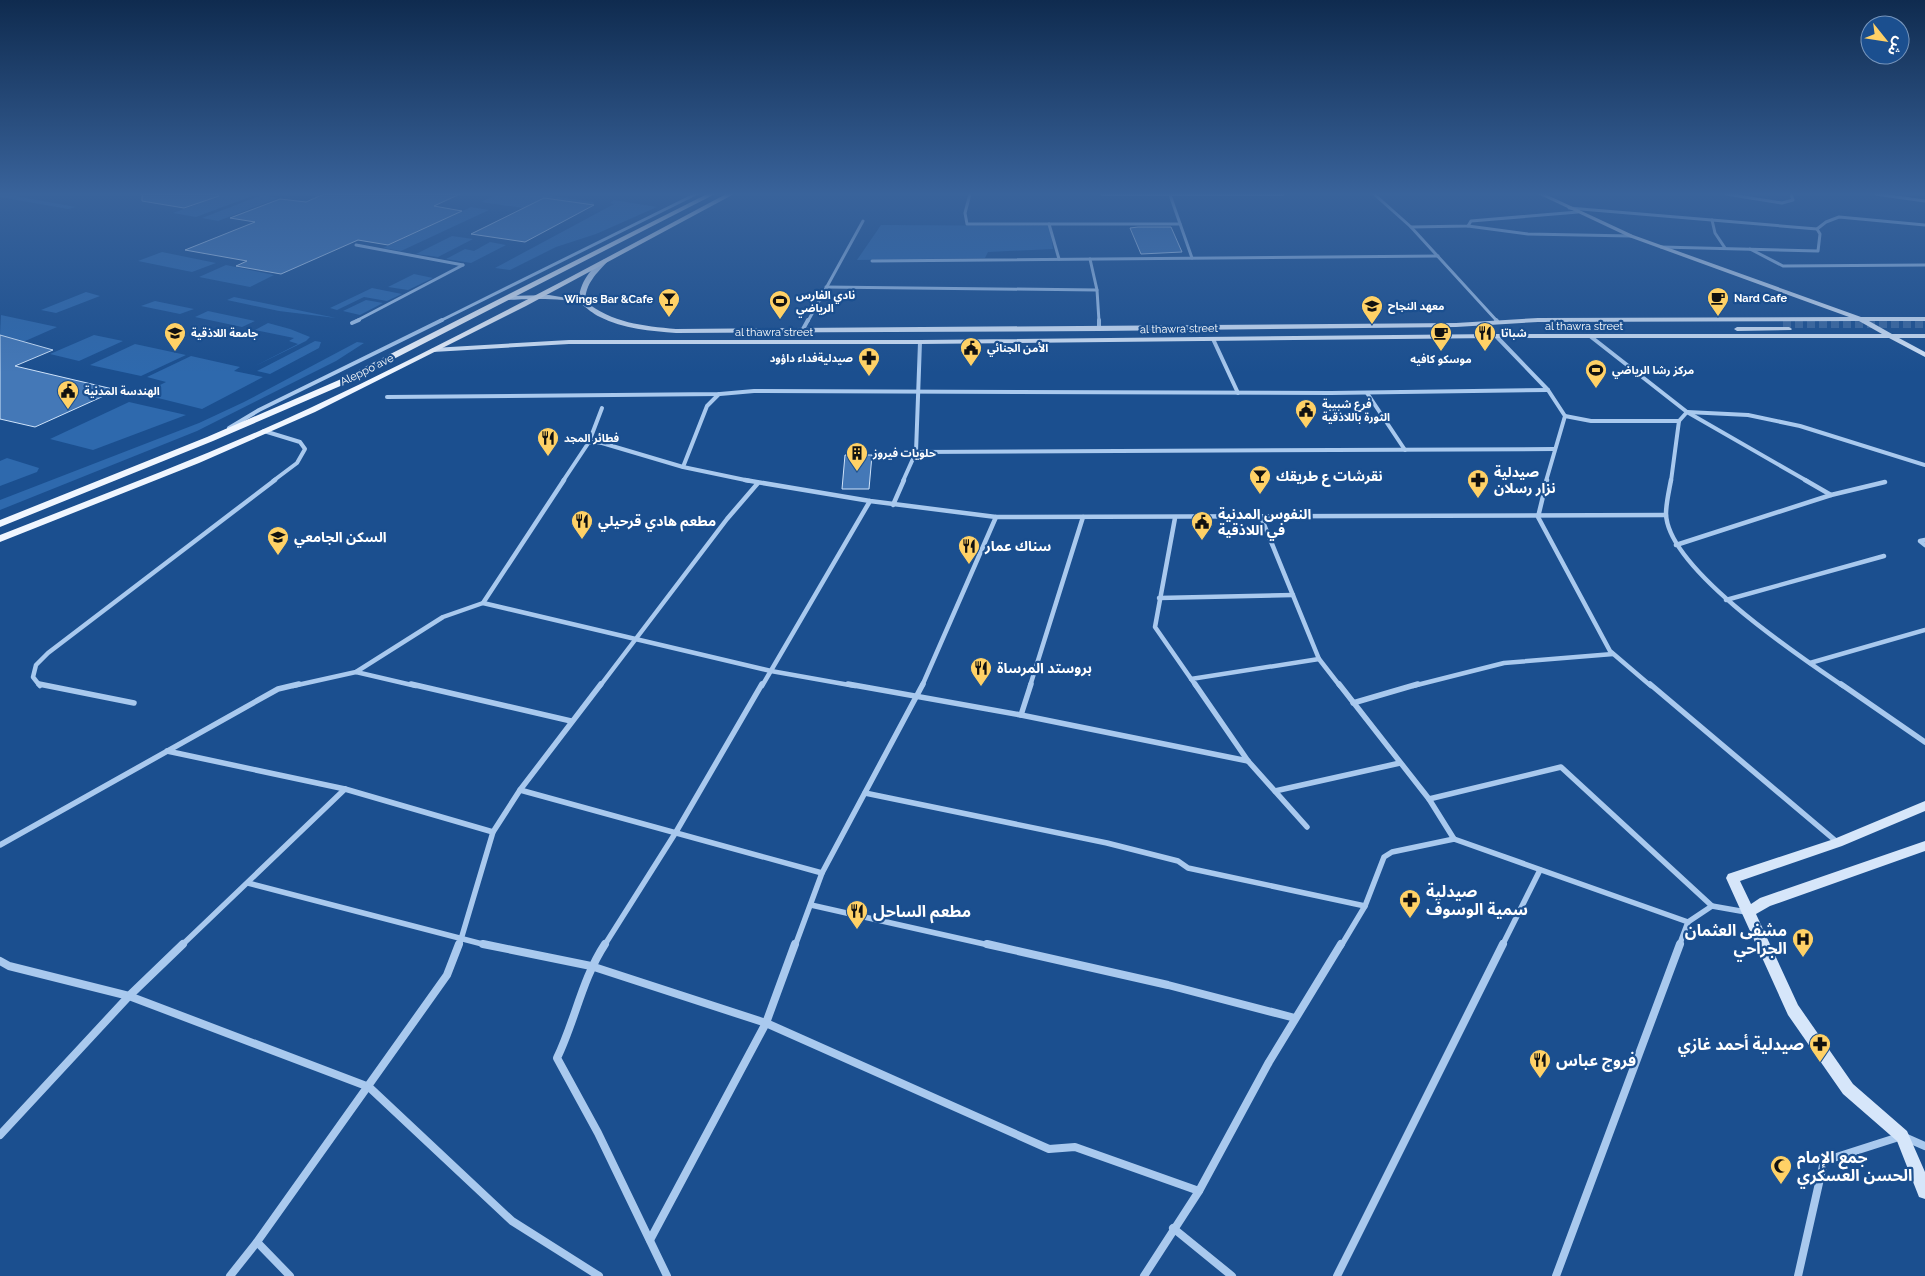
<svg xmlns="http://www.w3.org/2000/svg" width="1925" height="1276" font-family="Raleway,'Noto Sans Arabic',sans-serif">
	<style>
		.green { fill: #2e69ad }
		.building { fill: #4478b7; stroke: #cfe3fa }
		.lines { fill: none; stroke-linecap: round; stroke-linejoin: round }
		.secondary-tunnel { stroke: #3d69a0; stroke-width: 8; stroke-dasharray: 8 4; stroke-linecap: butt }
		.street-far4 { stroke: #a9c9ee; stroke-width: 3 }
		.street-far3 { stroke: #a9c9ee; stroke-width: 4 }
		.street-far2 { stroke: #a9c9ee; stroke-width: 4.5 }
		.street-far1 { stroke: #a9c9ee; stroke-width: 5.5 }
		.street { stroke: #a9c9ee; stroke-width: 8 }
		.secondary { fill: #d6e6fa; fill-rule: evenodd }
		.primary { fill: #f0f6ff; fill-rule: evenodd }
		.labels { text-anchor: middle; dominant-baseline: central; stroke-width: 4.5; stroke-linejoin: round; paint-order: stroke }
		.far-poi-label { font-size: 11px; font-weight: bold; fill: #fff; stroke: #1b4f8f; text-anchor: start }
		.far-street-label { font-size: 11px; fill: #fff; stroke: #1b4f8f }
		.poi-label { font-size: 14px; font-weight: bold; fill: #fff; stroke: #1b4f8f; text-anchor: start }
		.near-poi-label { font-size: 16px; font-weight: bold; fill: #fff; stroke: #1b4f8f; text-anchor: start }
	</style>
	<rect width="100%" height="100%" fill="#1b4f8f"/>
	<g class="green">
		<polygon points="0,194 4,194 76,207 68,209 0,197"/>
		<polygon points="225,194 255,195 196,217 173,213"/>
		<polygon points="498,194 538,194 593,202 594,205 544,198 523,208 481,202"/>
		<polygon points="262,195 278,198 218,221 202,218"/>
		<polygon points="614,200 657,207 596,234 556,247 510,270 495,268 614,204 610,203"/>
		<polygon points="471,207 489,210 401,251 383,248"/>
		<polygon points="881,225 1050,226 1053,249 988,252 985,258 857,260"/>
		<polygon points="452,236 473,239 438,257 416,254"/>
		<polygon points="490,242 506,245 471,263 446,259 465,249 474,251"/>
		<polygon points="162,252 216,263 192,272 138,261"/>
		<polygon points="226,265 274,275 250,287 199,277"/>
		<polygon points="414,274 433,278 408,290 388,287"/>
		<polygon points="372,288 402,294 387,301 364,297 337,310 330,308"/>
		<polygon points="86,292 100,296 56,313 41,310"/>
		<polygon points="234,297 336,318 279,311 227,300"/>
		<polygon points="366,300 383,303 360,315 343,311"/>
		<polygon points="155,301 194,309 180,314 141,306"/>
		<polygon points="208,311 255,321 242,327 195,317"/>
		<polygon points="1,315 57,327 23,342 0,335"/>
		<polygon points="268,323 290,329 310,337 306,341 249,369 298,344 289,341 294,338 255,330"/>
		<polygon points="94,335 123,341 79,361 50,354"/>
		<polygon points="315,341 321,342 319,348 270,374 257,371"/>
		<polygon points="357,342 364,343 336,361 197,431 0,510 0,500 199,423 244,402"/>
		<polygon points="135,344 186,355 141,376 90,365"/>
		<polygon points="191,356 240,367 234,371 263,377 202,409 142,394 166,382 147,377"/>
		<polygon points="129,402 186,415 93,450 50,439"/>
		<polygon points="7,458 39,468 37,472 0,486 0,461"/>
	</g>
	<g class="building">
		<polygon points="142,194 219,194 219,196 184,208 142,201"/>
		<polygon points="324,194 460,194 434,206 462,211 388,245 358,240 281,274 236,266 247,261 185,250 255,222 230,218 280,199 306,202"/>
		<polygon points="544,198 594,205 525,242 471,234"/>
		<polygon points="1138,227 1171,227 1182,252 1141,254 1130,228"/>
		<polygon points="0,335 53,350 15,366 117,390 35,427 0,419"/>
		<polygon points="845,455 872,455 869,489 842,489"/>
	</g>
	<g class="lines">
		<polyline class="secondary-tunnel" points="1783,324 1925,324"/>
		<g class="street-far4">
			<polyline points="970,194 965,213 967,224 1180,224"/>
			<polyline points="1374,194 1411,227 1497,321"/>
			<polyline points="1726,194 1782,203 1793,200 1791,194"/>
			<polyline points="1875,194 1925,201"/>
			<polyline points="1170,195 1192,258"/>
			<polyline points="1569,208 1817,229"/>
			<polyline points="1712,220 1715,233 1725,248"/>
			<polyline points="1049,224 1059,259"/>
			<polyline points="1468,226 1528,234 1631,236"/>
			<polyline points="1411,227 1468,226 1471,221 1578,212"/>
			<polyline points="356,245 463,265"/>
			<polyline points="1661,247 1818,251 1820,234 1817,229 1826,222 1839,217 1925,225"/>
			<polyline points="1750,249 1783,266 1925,265"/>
			<polyline points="1090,259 1097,290 1099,321"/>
			<polyline points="872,261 1438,256"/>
			<polyline points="826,287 1097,290"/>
			<polyline points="356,321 463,265"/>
			<polyline points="440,321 696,194"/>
			<polyline points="808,321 863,221"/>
		</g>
		<g class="street-far3">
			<polyline points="1099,320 1099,329"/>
			<polyline points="1496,320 1497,321"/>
			<polyline points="352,323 359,320"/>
			<polyline points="802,331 808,320"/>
			<polyline points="1496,336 1548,390 1565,416 1546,481"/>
			<polyline points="1590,336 1687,412 1807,481"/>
			<polyline points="1213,339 1238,393"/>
			<polyline points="1367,393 1405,450"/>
			<polyline points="387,397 720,394 754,391 1331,393 1548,390"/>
			<polyline points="1565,416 1591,421 1679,421"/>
			<polyline points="229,428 259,410 442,320"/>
			<polyline points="264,431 300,442 305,449 297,463 273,481"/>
			<polyline points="589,442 602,408"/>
			<polyline points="916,452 1554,449"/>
			<polyline points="683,467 707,406 719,394"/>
			<polyline points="563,481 589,442 602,443 683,467 750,481"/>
			<polyline points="903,481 916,452 920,342"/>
			<polyline points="1671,481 1679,421 1687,412 1748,415 1800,426 1925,465"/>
		</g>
		<g class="street-far2">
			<polyline points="745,480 870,501 996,517 1666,515"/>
			<polyline points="1547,480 1538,517 1610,651 1651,686"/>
			<path d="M1671,480c-2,11 -5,23 -5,34 2,55 133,142 177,172"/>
			<polyline points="1805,480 1831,495"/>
			<polyline points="893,505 904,480"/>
			<polyline points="1261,517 1319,659 1340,686"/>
			<polyline points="1175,518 1155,627 1196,686"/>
			<polyline points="1925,540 1920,541 1925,545"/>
			<polyline points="1676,545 1831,495 1885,482"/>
			<polyline points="1159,598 1293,595"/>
			<polyline points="1726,600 1884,556"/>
			<polyline points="483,603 771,671 855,686"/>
			<polyline points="1810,663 1925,630"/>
			<polyline points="356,672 416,686"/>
			<polyline points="1191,679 1319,659"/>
			<polyline points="40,686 33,677 36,665 48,653 275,480"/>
			<polyline points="293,686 356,672 443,617 483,603 564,480"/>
			<polyline points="600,686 727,519 758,483"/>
			<polyline points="762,686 870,501"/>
			<polyline points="922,686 996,517"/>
			<polyline points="1030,686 1083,517"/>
			<polyline points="1413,686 1504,663 1613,654"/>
		</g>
		<g class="street-far1">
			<polyline points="39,684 134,703"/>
			<polyline points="411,684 571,721"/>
			<polyline points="848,684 1021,715 1248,761"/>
			<polyline points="1195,684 1248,761 1307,827"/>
			<polyline points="1339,684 1429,799 1454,839"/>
			<polyline points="1650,684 1837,842"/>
			<polyline points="1841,684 1925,742"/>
			<polyline points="1353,703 1418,684"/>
			<polyline points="1021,715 1031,684"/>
			<polyline points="167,751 345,789 493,832"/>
			<polyline points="520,790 822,873"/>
			<polyline points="1275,791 1400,763"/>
			<polyline points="865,793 1107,843 1178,861 1188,868 1365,906"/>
			<polyline points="1429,799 1561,767 1712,906"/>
			<polyline points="0,845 278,689 299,684"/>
			<polyline points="248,883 490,946"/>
			<polyline points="811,905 993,946"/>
			<polyline points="181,946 345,789"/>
			<polyline points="459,946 493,832 520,790 601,684"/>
			<polyline points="604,946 676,832 762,684"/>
			<polyline points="795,946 822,873 923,684"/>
			<polyline points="1341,946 1365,906 1384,857 1392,852 1454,839 1688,922 1712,906 1746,912"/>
			<polyline points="1502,946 1540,870"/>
			<polyline points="1679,946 1688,922"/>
		</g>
		<g class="street">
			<polyline points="483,944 591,966 766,1023 1049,1149 1075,1147 1199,1191"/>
			<path d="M605,944c-23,35 -30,77 -48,114l41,75 69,143"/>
			<polyline points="987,944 1168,985 1295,1018"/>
			<polyline points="0,961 9,966 129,996 369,1087 512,1221 599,1276"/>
			<polyline points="0,1135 129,996 183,944"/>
			<polyline points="1173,1228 1232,1276"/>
			<polyline points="650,1240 766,1023 795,944"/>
			<polyline points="257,1242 290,1276"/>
			<polyline points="230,1276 257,1242 447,975 459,944"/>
			<polyline points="1144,1276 1199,1191 1269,1062 1341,944"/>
			<polyline points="1337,1276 1503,944"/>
			<polyline points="1556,1276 1680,944"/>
			<polyline points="1798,1276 1824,1161 1902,1136 1925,1146"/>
		</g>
		<g class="secondary">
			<polygon points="1099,194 1286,194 1283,196 1102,196"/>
			<path d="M1538,194h7l88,41 228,82h64v4h-56l23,13h33v4h-26l26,14v5l-36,-19h-393l-576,6h-351l-136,8 -3,-2 3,-2 136,-8h351l576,-6h386l-23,-13 -321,1 -82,5 -357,4 -423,2c-25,-2 -53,-4 -76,-16 -7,-3 -13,-9 -19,-13 -15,-7 -57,-5 -74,-4l-3,-2 3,-2 42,-1 30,5c0,-16 12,-33 26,-41l3,2c-12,13 -22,22 -23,40 27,22 58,25 91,28l780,-6 82,-5 311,-1 -220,-80z"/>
			<polygon points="1789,327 1792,329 1791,330 1737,331 1734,329 1737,327"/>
			<polygon points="1925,801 1925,811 1842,846 1740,881 1751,904 1760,898 1925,841 1925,851 1770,906 1756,914 1798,1005 1853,1084 1907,1131 1925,1172 1925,1199 1919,1197 1897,1141 1843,1094 1788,1015 1726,878 1728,874 1834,839"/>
		</g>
		<g class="primary">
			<polygon points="707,194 715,194 345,384 213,441 0,527 0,520 207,437 339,380"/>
			<path d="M726,194h8l-208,112 -211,106 -116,51 -199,79v-7c104,-41 209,-80 310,-127 141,-66 279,-141 416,-214z"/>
		</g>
	</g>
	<linearGradient id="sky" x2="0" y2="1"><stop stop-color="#0f2b4f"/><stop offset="0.52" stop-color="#39639b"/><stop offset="1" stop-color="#39639b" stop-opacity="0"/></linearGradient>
	<rect width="1925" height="373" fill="url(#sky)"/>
	<defs>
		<g id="cafe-pin" transform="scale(1.125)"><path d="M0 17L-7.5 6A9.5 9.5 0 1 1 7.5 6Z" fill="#ffd166" stroke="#1b4f8f"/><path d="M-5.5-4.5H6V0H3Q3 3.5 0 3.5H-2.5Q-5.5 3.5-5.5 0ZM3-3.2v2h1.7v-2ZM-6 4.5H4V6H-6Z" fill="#111"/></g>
		<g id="bar-pin" transform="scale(1.125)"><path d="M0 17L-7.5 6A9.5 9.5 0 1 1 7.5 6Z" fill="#ffd166" stroke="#1b4f8f"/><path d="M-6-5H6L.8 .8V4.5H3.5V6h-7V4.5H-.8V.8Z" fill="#111"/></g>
		<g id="stadium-pin" transform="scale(1.125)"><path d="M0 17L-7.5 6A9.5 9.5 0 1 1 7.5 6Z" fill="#ffd166" stroke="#1b4f8f"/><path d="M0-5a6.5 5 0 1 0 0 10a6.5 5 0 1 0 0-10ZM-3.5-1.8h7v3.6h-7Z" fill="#111"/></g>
		<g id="school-pin" transform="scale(1.125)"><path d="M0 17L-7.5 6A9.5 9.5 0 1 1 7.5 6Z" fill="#ffd166" stroke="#1b4f8f"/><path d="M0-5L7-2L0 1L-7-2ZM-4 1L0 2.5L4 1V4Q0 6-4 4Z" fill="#111"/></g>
		<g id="university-pin" transform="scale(1.125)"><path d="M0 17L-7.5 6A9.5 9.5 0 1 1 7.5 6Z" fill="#ffd166" stroke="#1b4f8f"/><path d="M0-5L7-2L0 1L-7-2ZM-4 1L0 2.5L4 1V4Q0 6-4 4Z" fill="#111"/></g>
		<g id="restaurant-pin" transform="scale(1.125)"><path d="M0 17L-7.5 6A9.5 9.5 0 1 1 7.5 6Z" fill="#ffd166" stroke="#1b4f8f"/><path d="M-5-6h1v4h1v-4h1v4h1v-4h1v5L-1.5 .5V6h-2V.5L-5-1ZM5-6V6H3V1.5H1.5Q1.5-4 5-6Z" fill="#111"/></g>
		<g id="civic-pin" transform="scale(1.125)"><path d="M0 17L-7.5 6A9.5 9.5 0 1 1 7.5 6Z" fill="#ffd166" stroke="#1b4f8f"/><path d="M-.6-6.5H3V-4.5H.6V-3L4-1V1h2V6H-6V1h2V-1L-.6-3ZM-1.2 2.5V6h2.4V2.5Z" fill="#111"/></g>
		<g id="pharmacy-pin" transform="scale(1.125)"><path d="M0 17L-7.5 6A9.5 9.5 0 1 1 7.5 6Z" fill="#ffd166" stroke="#1b4f8f"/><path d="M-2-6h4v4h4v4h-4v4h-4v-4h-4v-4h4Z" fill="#111"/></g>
		<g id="building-pin" transform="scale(1.125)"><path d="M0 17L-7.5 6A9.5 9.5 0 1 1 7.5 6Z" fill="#ffd166" stroke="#1b4f8f"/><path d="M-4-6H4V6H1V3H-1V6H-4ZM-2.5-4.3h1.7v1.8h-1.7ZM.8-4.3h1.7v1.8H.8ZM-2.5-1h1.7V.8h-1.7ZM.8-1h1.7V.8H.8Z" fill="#111"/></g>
		<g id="hospital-pin" transform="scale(1.125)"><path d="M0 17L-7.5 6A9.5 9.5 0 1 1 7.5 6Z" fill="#ffd166" stroke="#1b4f8f"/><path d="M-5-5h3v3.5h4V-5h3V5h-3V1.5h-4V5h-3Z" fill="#111"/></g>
		<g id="mosque-pin" transform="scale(1.125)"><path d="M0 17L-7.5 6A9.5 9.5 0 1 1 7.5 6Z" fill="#ffd166" stroke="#1b4f8f"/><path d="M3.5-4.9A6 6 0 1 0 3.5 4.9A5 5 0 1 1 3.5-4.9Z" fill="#111"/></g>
	</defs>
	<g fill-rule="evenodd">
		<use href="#cafe-pin" x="1718" y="298"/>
		<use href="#bar-pin" x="669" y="299"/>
		<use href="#stadium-pin" x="780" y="301"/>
		<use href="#school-pin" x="1372" y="306"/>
		<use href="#university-pin" x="175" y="333"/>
		<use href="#cafe-pin" x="1441" y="333"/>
		<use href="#restaurant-pin" x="1485" y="333"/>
		<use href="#civic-pin" x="971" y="348"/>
		<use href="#pharmacy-pin" x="869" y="358"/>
		<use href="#stadium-pin" x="1596" y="370"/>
		<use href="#civic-pin" x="68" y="391"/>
		<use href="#civic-pin" x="1306" y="410"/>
		<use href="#restaurant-pin" x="548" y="438"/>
		<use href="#building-pin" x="857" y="453"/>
		<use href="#bar-pin" x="1260" y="476"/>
		<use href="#pharmacy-pin" x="1478" y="480"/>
		<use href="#restaurant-pin" x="582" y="521"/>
		<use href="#civic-pin" x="1202" y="522"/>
		<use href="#university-pin" x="278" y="537"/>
		<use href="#restaurant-pin" x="969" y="546"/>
		<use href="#restaurant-pin" x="981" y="668"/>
		<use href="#pharmacy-pin" x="1410" y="900"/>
		<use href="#restaurant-pin" x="857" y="911"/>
		<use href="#hospital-pin" x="1803" y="939"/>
		<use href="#pharmacy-pin" x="1820" y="1044"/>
		<use href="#restaurant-pin" x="1540" y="1060"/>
		<use href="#mosque-pin" x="1781" y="1166"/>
	</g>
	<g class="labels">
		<g class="far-poi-label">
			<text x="796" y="295">نادي الفارس<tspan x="796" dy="13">الرياضي</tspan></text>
			<text x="1734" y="298">Nard Cafe</text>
			<text x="653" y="299" text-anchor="end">Wings Bar &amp;Cafe</text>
			<text x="1388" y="306">معهد النجاح</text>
			<text x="191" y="333">جامعة اللاذقية</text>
			<text x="1501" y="333">شباتا</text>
			<text x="987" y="348">الأمن الجنائي</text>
			<text x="853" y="358" text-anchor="end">صيدليةفداء داؤود</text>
			<text x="1441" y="359" text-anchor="middle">موسكو كافيه</text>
			<text x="1612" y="370">مركز رشا الرياضي</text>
			<text x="84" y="391">الهندسة المدنية</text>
			<text x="1322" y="404">فرع شبيبة<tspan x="1322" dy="13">الثورة باللاذقية</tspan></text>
			<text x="564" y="438">فطائر المجد</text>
			<text x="873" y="453">حلويات فيروز</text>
		</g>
		<g class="far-street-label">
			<text x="1584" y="326">al thawra street</text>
			<text transform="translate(1179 329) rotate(-1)">al thawra street</text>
			<text x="774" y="332">al thawra street</text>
			<text transform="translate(367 370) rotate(-26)">Aleppo ave</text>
		</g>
		<g class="poi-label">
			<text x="1494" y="472">صيدلية<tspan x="1494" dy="16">نزار رسلان</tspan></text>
			<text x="1276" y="476">نقرشات ع طريقك</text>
			<text x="1218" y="514">النفوس المدنية<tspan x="1218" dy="16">في اللاذقية</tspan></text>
			<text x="598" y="521">مطعم هادي قرحيلي</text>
			<text x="294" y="537">السكن الجامعي</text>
			<text x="985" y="546">سناك عمار</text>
			<text x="997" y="668">بروستد المرساة</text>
		</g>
		<g class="near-poi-label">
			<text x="1426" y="891">صيدلية<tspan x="1426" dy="18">سمية الوسوف</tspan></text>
			<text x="873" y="911">مطعم الساحل</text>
			<text x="1787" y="930" text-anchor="end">مشفى العثمان<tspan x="1787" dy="18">الجراحي</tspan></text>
			<text x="1804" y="1044" text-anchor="end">صيدلية أحمد غازي</text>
			<text x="1556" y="1060">فروج عباس</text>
			<text x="1797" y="1157">جمع الإمام<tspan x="1797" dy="18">الحسن العسكري</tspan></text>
		</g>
	</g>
	<g transform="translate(1885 40) rotate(120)"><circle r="24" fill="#1b4f8f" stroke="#7695bc"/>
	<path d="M0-4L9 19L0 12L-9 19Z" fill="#ffd166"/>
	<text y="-8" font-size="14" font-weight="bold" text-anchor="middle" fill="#ffffff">ش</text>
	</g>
</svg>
